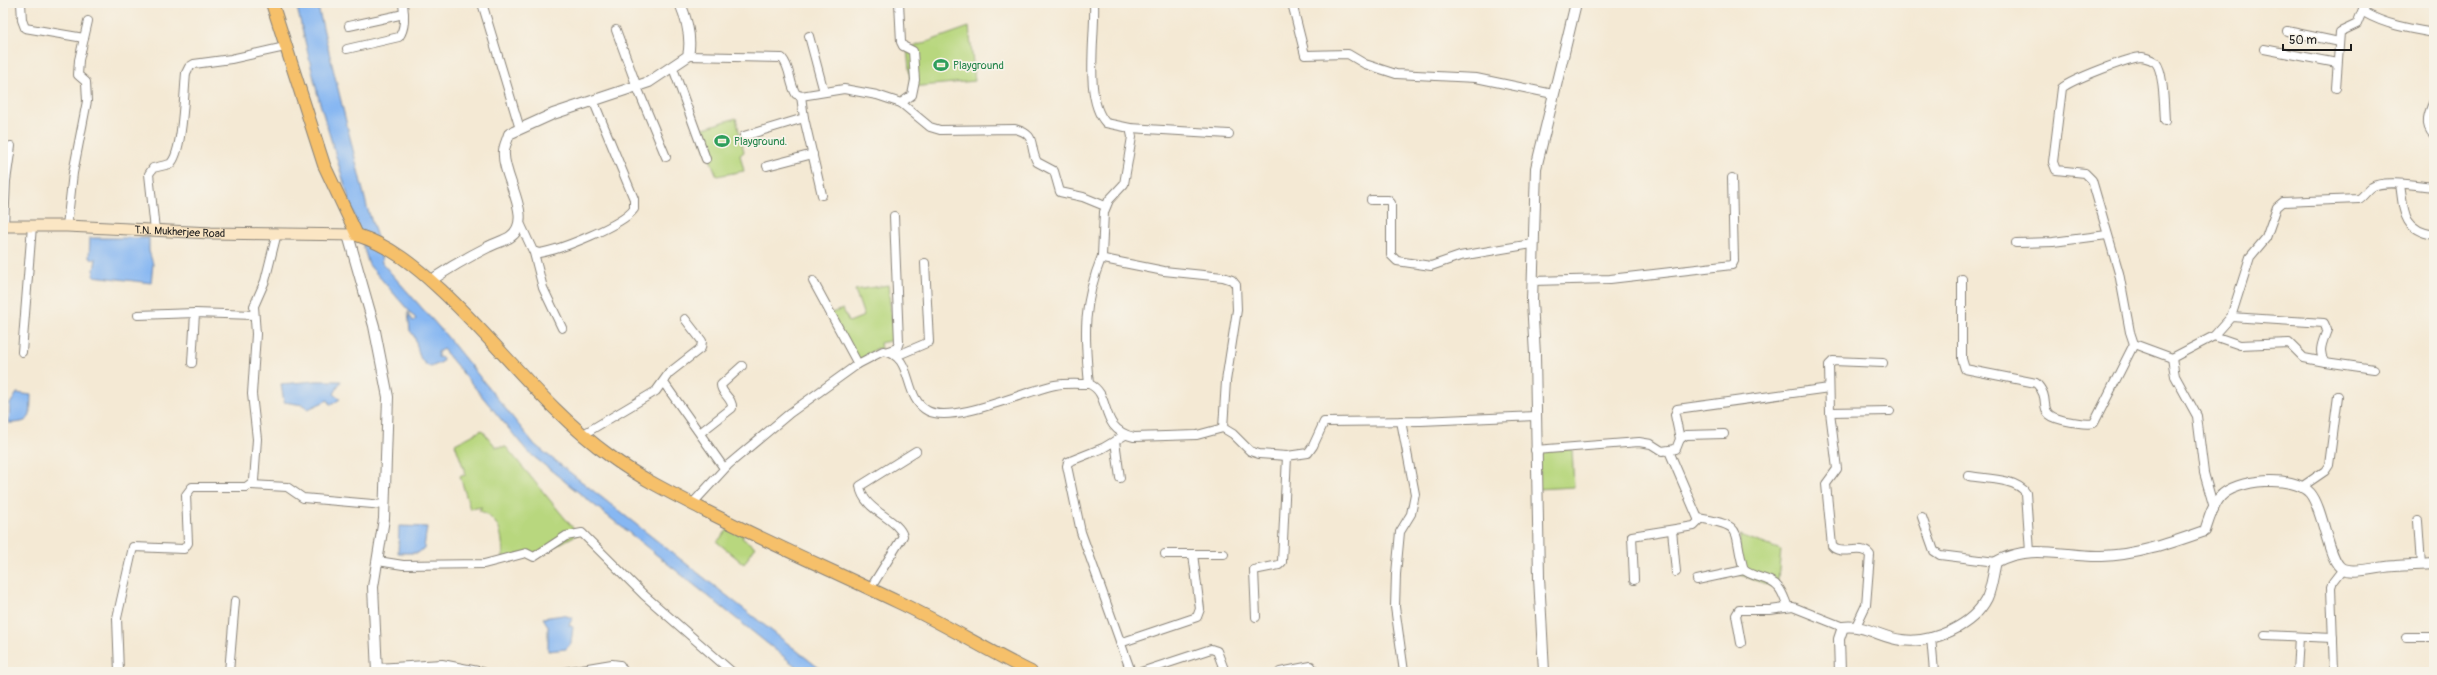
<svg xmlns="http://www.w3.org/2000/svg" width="2437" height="675" font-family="Pangolin,sans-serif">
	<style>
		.green { fill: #b8d77e; stroke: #6a7a4d }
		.water { fill: #87b7f2; stroke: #526a87 }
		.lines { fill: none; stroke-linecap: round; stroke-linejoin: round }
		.minor-casing { stroke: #888278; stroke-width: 10 }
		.tertiary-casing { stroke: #888278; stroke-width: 12 }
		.secondary-casing { stroke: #888278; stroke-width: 13 }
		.primary-casing { stroke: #888278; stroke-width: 14 }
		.minor { stroke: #fff; stroke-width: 8 }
		.tertiary { stroke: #fff; stroke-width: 10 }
		.secondary { stroke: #fbe6c4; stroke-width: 11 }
		.primary { stroke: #f6c06b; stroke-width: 12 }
		.labels { text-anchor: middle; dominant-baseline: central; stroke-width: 3.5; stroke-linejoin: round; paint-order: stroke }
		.leisure-label { font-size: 11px; fill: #27864d; stroke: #f7f3e8; text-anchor: start }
		.street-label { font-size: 11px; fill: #1c1c1c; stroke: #f7f3e8 }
	</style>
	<rect width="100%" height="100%" fill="#f7f3e8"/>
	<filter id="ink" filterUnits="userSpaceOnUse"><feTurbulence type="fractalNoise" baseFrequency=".025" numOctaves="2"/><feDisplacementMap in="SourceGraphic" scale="8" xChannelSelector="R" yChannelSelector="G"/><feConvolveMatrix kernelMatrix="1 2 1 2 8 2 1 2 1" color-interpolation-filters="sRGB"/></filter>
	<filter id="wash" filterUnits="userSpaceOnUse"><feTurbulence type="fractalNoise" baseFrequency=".012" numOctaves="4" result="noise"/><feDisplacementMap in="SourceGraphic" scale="16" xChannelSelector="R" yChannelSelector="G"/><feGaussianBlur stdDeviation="0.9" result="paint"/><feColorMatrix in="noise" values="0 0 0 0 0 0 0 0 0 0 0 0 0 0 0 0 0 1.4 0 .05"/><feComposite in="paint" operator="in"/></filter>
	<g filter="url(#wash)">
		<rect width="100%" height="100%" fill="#f4e9d4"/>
		<g class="green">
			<polygon points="969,27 975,81 911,87 907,49"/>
			<polygon points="736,118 744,152 740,155 744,171 717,176 698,130"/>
			<polygon points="888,285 894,340 880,343 881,349 877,348 856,363 828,314 843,309 849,322 864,316 855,290"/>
			<path d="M482,430l14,17h10l72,87 -44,23 -8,-4 -23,5c-1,-24 -1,-36 -24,-48l3,-3 -12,2 -10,-33 6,-1 -11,-31z"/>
			<polygon points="1572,449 1574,487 1537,489 1535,450"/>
			<polygon points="730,527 744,533 742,538 755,547 744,564 717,542"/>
			<polygon points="1740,535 1781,550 1777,588 1738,574"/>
		</g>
		<g class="water">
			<path d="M296,3h21l50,204 12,36 3,20 63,71 90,111 289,227h-21l-275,-220 -85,-103 -5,3v5l5,1 -1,4 -11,5c-18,-7 -10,-26 -21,-36l-2,-19 5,9 3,-2 -47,-54 -50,-165z"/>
			<polygon points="90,238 149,238 149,251 153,264 151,283 93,276 96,259 89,258"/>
			<polygon points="316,381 341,381 334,394 340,399 331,405 328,400 308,409 303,405 284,402 281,384"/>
			<path d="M17,393l14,2c-1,21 3,28 -22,28l1,-19z"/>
			<polygon points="399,526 427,527 424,548 418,553 398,553"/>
			<polygon points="563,615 573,618 569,625 573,627 571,643 566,649 548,651 548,626 543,618"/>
		</g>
	</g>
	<g filter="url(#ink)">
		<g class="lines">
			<g class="minor-casing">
				<g id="minor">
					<polyline points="21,3 22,20 25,28 84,38"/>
					<polyline points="482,3 520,129"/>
					<polyline points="899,3 901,42 903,46 913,51 915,80 912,95 901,103"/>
					<path d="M1094,3c2,31 -11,96 12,120l24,5 2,9 -8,47 -15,16 -5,12 -2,44 2,3 60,12 59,6 9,3 4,5 1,25 -11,71 -3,47"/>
					<polyline points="1292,3 1305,55 1348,54 1365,64 1396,74 1476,78 1553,94"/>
					<path d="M2363,3l2,10c21,12 46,16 69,20"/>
					<polyline points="349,26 404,14"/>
					<polyline points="616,30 637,87 666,157"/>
					<polyline points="2287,31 2339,42"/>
					<polyline points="809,36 824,92"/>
					<path d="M347,49l52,-12c7,-10 5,-22 4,-34"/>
					<polyline points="2264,49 2337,63"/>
					<path d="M688,56l94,2c9,10 7,25 14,36l5,2 43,-7 33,6 24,8 29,24 10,3 75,-1c23,6 13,16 22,33l17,9 6,21 23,5 22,9"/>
					<polyline points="673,68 706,159"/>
					<polyline points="2336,88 2340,32 2357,24 2363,9"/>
					<path d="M2434,101c-5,11 -11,24 0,34"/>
					<polyline points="804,118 822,195"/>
					<path d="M2165,121c-1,-13 -1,-49 -9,-58 -3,-3 -9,-5 -14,-6 -12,0 -71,23 -80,31l-9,74 3,8 29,3 7,7 27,93 11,59 4,12 38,14"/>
					<polyline points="1130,128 1229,134"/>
					<polyline points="744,136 804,118 801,96"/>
					<polyline points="767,166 813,154"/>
					<path d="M2400,184c4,27 2,46 34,51"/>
					<polyline points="1371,200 1388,200 1391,203 1391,255 1397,261 1431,266 1460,256 1532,244"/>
					<path d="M520,223l13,28 6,2c21,-3 84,-28 95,-44v-10l-41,-99"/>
					<polyline points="4,226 6,181 11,146"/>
					<polyline points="67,226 73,173 87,101 86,82 78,75 79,60 88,21"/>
					<path d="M155,230l-6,-56 4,-6 17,-4c13,-11 14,-72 16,-91l3,-6 5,-3 37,-5 54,-12"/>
					<polyline points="2016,243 2053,242 2107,235"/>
					<polyline points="534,253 543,288 562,328"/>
					<path d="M1962,279v80l3,10 71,14c20,20 -7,32 36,39 8,1 15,3 22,1l40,-79"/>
					<polyline points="813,281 858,364"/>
					<polyline points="1532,281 1610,279 1732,265 1734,261 1732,178"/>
					<polyline points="138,315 195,313 254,315"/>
					<path d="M2231,317l19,-60 16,-19 11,-31 6,-5 76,-3c5,-3 8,-9 13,-12 12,-8 48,-1 62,0"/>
					<polyline points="2214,336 2240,345 2289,343 2304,358 2325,362"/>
					<polyline points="888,351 897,348 899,342 894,216"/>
					<polyline points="22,352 32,226"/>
					<polyline points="896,356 929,342 925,263"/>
					<polyline points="192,363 195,313"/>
					<polyline points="664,383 724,468"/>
					<path d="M1089,384c-5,-50 -6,-81 13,-128"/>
					<polyline points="1830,412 1890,411"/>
					<polyline points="1401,421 1415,494 1411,514 1400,532 1396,574 1395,607 1404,672"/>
					<path d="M700,433l32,-25c1,-10 -11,-14 -11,-23l21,-19"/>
					<polyline points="582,435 656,391 669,373 701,348 702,341 685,319"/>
					<polyline points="1125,435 1103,448 1068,462 1067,466 1081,532 1131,672"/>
					<polyline points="1680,439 1675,415 1677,409 1829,388"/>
					<polyline points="1115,441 1120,478"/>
					<polyline points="1535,450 1639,442 1651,444 1662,451 1676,449 1680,439 1686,435 1724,434"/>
					<path d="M1969,476c16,3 47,2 57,17l4,59"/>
					<polyline points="251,485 287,487 303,498 384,505"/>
					<polyline points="2303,486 2325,471 2329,465 2338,396"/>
					<path d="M692,504l36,-39 62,-52 68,-49 25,-13c32,4 19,47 45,60 26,13 97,-20 127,-26 11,-2 23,-1 34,-1 24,10 8,45 45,53l63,-2 26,-7 10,6 17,17 9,3 28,2 21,-3 5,-7 11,-24 97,-1 114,-5"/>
					<path d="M2214,508l-10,-35 -7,-57 -22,-40 -3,-18 42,-22 17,-19 93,6 3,7c-4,11 -10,22 -2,32l49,7"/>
					<polyline points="1922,517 1934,551 1940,555 1996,562"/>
					<path d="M1698,518c49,8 34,12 46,52 9,8 26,7 34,17 5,5 7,14 10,20"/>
					<polyline points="2418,521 2421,565"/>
					<polyline points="1672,530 1676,572"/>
					<polyline points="1165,554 1224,554"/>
					<polyline points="378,561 403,565 484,564 526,553 534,557 566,536 582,533 644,595 732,672"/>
					<polyline points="1634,580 1632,536 1694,526 1699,521 1669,451"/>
					<polyline points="1697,580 1744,570"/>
					<path d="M870,589l33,-53c-5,-18 -40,-25 -43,-50l56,-35"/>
					<polyline points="1256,617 1254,570 1279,565 1282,562 1287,456"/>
					<path d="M1856,626l10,-21 4,-50c-9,-12 -29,2 -38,-9l-6,-62 11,-15 -7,-57 -1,-47 4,-4 50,2"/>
					<polyline points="2265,635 2333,638"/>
					<polyline points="1931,637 1934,672"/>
					<polyline points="2406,637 2434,637"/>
					<polyline points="1120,643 1197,617 1200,609 1193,554"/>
					<polyline points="1741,643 1736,615 1739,610 1770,610 1793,607 1843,627"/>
					<polyline points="377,668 442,664 483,672"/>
					<polyline points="2334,670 2331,588 2333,582 2343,569"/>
					<polyline points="119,672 117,618 133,547 184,549 188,543 186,495 192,487 246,487 254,481 257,439 252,394 256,334 254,306 265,281 277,233"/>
					<polyline points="229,672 235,601"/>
					<polyline points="564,672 612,664 620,665 624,672"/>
					<polyline points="1141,672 1211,649 1217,651 1225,672"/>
					<polyline points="1280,672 1311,666 1315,672"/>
					<polyline points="2297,672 2299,637"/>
				</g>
			</g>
			<g class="tertiary-casing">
				<g id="tertiary">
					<polyline points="348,235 374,326 388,397 384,519 373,587 377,672"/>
					<path d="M430,281c19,-13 38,-24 58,-34 7,-4 16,-6 22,-10 26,-18 -9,-61 -6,-86 0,-5 4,-12 5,-17l44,-20 96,-32 39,-26c4,-18 -1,-36 -8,-53"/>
					<polyline points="1544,672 1539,577 1535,355 1532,301 1536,168 1576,3"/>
					<path d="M1840,672l-1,-33 4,-12c22,-3 38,11 59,13 30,4 71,-14 85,-42 5,-11 6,-25 9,-36 33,-19 70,-5 105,-6 37,-1 70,-13 104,-25 4,-12 7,-24 15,-34 15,-18 74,-23 90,-4 14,16 18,70 33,76 12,5 39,-3 52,-3 13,-1 26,-1 39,-2"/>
				</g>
			</g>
			<g class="secondary-casing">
				<g id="secondary">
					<path id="s1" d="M3,226h64l144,7 146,2"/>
				</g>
			</g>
			<g class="primary-casing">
				<path id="primary" d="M272,3l52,162 33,70c34,11 58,31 84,55 58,54 105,120 169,166 30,22 63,38 96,55 63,32 127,60 192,91 45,21 88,48 133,70"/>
			</g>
			<use href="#minor" class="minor"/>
			<use href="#tertiary" class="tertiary"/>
			<use href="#secondary" class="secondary"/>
			<use href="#primary" class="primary"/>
		</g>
	</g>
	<defs>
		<g id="stadium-bare" transform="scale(1.2)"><path d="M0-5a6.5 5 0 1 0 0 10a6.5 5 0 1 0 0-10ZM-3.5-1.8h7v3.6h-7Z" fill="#2e9e5b" stroke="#f7f3e8" stroke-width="2.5" paint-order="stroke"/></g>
	</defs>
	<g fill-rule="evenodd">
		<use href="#stadium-bare" x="941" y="65"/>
		<use href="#stadium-bare" x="722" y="141"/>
	</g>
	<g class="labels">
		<g class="leisure-label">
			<text x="953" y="65">Playground</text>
			<text x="734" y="141">Playground.</text>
		</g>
		<g class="street-label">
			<text stroke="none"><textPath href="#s1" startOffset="177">T.N. Mukherjee Road</textPath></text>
		</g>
	</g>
	<rect width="2437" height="675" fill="none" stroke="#f7f3e8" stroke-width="16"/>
	<path d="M2283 44v6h68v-6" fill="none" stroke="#1c1c1c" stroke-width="2"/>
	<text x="2289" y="44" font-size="12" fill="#1c1c1c" stroke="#f7f3e8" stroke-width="3" paint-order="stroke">50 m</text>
</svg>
